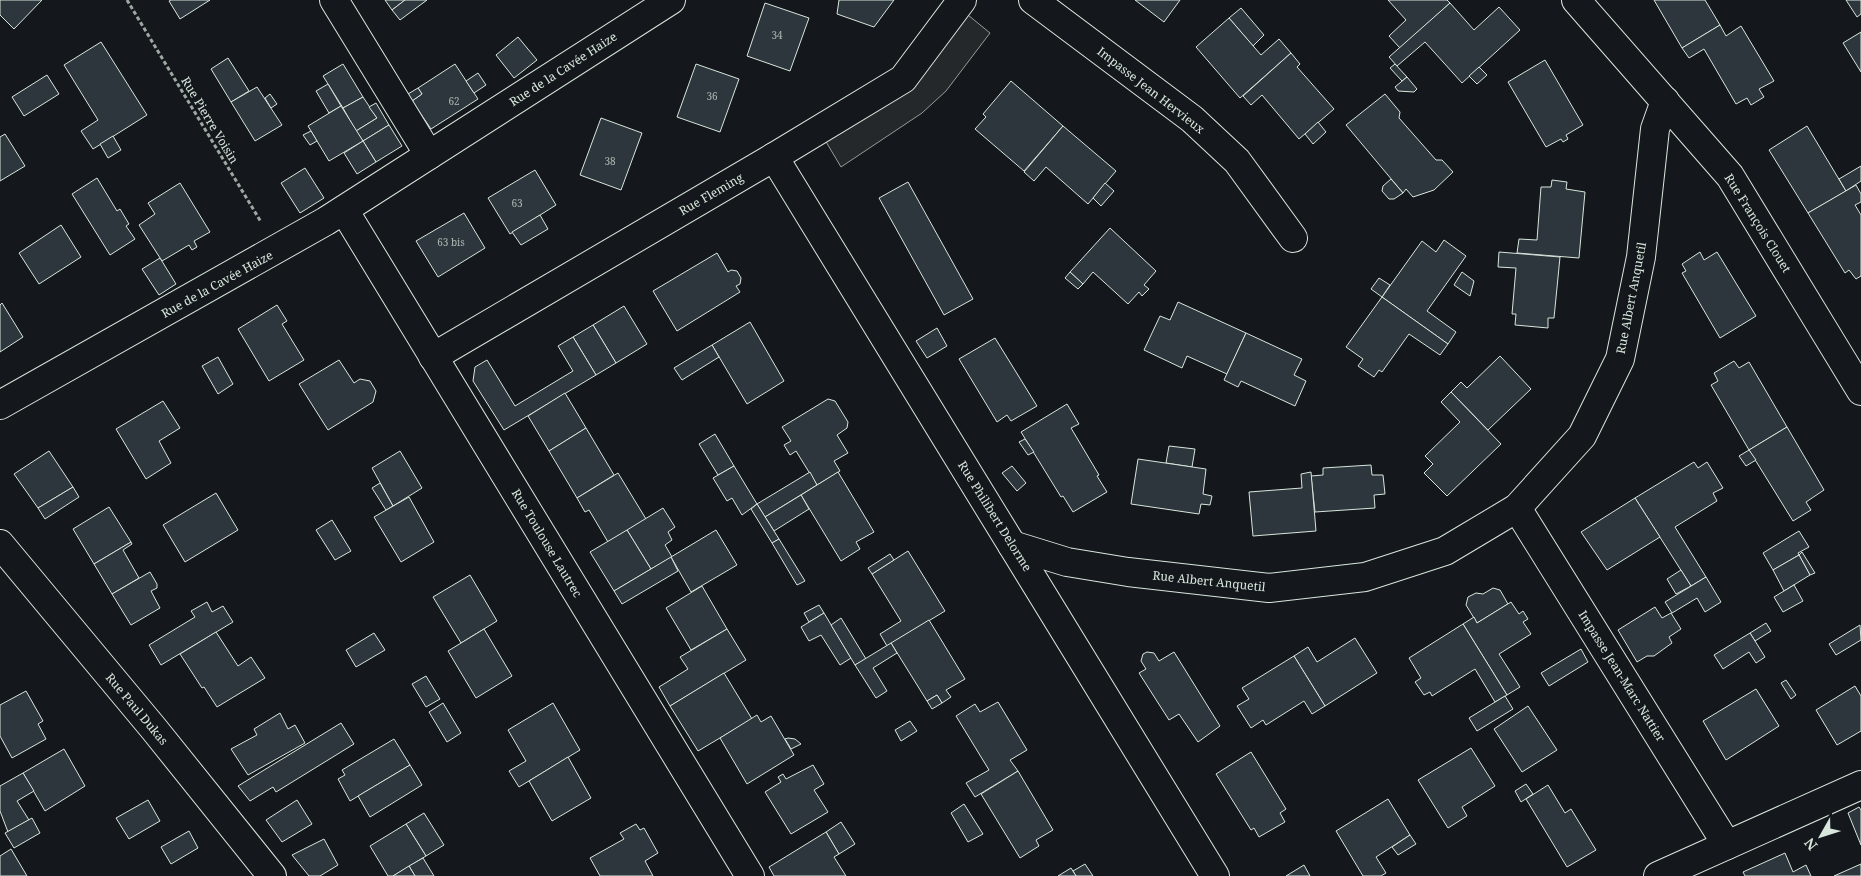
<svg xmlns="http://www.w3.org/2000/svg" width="1861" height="876" font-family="'Noto Serif',serif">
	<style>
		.parking { fill: #24282b; stroke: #939e99 }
		.building { fill: #2c363c; stroke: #d8e6dc }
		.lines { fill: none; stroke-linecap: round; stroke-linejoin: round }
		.street-casing { stroke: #d8e6dc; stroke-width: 30 }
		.path { stroke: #9da8a2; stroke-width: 3; stroke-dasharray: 4 2.5; stroke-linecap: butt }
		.street { stroke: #14181c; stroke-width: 28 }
		.labels { text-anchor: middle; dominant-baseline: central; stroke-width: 4; stroke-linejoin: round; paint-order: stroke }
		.number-label { font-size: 10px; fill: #adbab4 }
		.street-label { font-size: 12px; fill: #d8e6dc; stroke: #14181c }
	</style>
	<rect width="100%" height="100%" fill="#14181c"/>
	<polygon class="parking" points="957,6 990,33 946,91 922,113 841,167 819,130 903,79"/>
	<g class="building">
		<polygon points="0,0 42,0 14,29 0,15"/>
		<polygon points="171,0 210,0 180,19 169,1"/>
		<polygon points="385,0 405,0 392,10"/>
		<polygon points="405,0 427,0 400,20 392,10"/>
		<polygon points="839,0 894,0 874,27 837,14"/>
		<polygon points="1135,0 1180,0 1164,22"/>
		<polygon points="1388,0 1447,0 1450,3 1400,48 1389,36 1406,20"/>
		<polygon points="1654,0 1705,0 1720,25 1682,48"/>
		<polygon points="1846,0 1861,0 1861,14 1857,17"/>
		<polygon points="765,3 809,18 790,71 747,56"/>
		<polygon points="1450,3 1474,30 1499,7 1520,30 1462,83 1425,42 1397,66 1389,57"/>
		<polygon points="1241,8 1264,35 1253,46 1229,18"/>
		<polygon points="1229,18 1261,55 1279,39 1291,53 1240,98 1196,47"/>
		<polygon points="1720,25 1726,36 1741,26 1774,81 1759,89 1764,97 1751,105 1747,98 1736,104 1704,49 1689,58 1682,48"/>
		<polygon points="1861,32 1861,72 1843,43"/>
		<polygon points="518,37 537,60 514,78 496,55"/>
		<polygon points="101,42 147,115 93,149 81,131 98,120 64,65"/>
		<polygon points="1291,53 1300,64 1297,67 1334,109 1299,139 1262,95 1251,105 1243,96"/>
		<polygon points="228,58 249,91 231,102 211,69"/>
		<polygon points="1545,60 1583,125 1566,135 1568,139 1563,142 1561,139 1546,147 1508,82"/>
		<polygon points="343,64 363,97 343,108 323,76"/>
		<polygon points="455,64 478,99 431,129 412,101 422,94 418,88"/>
		<polygon points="696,64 739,79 720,132 677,117"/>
		<polygon points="1395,64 1407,77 1402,81 1390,68"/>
		<polygon points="1479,67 1487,75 1477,84 1469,76"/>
		<polygon points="478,73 486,85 474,93 466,81"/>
		<polygon points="47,75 59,94 24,116 12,97"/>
		<polygon points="1407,77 1417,89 1414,92 1398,91 1395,87"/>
		<polygon points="1011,81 1063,126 1024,171 975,129 986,117 983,114"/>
		<polygon points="328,84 341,106 329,113 316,91"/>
		<polygon points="257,87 282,125 255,141 231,102"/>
		<polygon points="418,88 422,94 412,101 408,94"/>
		<polygon points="270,94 277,104 271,108 265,98"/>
		<polygon points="1385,94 1400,112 1399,118 1436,160 1442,160 1453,172 1434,190 1413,197 1406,189 1403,193 1346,125"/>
		<polygon points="363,97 377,118 356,131 343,108"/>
		<polygon points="376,103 389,125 363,141 356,131 377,118 369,107"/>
		<polygon points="341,106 363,141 329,161 308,126"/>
		<polygon points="601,118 642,133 621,190 580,175"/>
		<polygon points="1318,122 1326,132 1313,144 1305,134"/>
		<polygon points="389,125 402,146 376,162 363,141"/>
		<polygon points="1063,126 1116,171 1088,204 1046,167 1034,181 1024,172"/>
		<polygon points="1807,126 1846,191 1808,213 1769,150"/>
		<polygon points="311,131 317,141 310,145 303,135"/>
		<polygon points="5,134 25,166 0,181 0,137"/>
		<polygon points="113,136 121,150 108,158 100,144"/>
		<polygon points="363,141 376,162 357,174 344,153"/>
		<polygon points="1861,166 1861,181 1846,191 1839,179"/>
		<polygon points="305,168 324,198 300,213 281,183"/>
		<polygon points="535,170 556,205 510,234 488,198"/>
		<polygon points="97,178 117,211 120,209 129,224 126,226 135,239 110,255 72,194"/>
		<polygon points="1391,179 1403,193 1394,199 1389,199 1382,191 1383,186"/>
		<polygon points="1552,180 1567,182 1566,189 1585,192 1579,258 1517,253 1519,239 1537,240 1541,187 1551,187"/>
		<polygon points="908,182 973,299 944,315 879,198"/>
		<polygon points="180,183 210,232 194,241 197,247 192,250 189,245 162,261 139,225 155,214 148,203"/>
		<polygon points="1105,183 1114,191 1101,206 1093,198"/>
		<polygon points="1856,185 1861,194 1861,202 1855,205 1861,215 1861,276 1856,279 1849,270 1845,273 1808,213"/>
		<polygon points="464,213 485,248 438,277 416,241"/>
		<polygon points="540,215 548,229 521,245 512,232"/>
		<polygon points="61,225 81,257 39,284 19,253"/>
		<polygon points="1110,228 1156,271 1144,285 1149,289 1142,296 1139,292 1128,304 1093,272 1083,284 1070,272"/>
		<polygon points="1444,240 1466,256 1427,311 1456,332 1448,344 1382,297 1422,241 1436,252"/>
		<polygon points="1499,252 1560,257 1554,318 1548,318 1548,328 1515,325 1516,314 1512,314 1516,268 1498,267"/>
		<polygon points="1700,252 1704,260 1717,252 1756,316 1720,338 1682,273 1686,271 1682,264"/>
		<polygon points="717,253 728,272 731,270 737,271 741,278 740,284 736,286 740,292 677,331 653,291"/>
		<polygon points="160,258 176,284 159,295 142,269"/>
		<polygon points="1070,272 1083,284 1078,289 1065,278"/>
		<polygon points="1462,272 1474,281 1470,296 1454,285"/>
		<polygon points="1379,278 1390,285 1382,297 1371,289"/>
		<polygon points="1382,297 1448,344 1440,355 1409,334 1382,372 1379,370 1374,377 1358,366 1363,359 1346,347"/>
		<polygon points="1178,302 1246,333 1227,374 1187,356 1182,368 1144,350 1160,316 1170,320"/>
		<polygon points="2,303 23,337 0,352 0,305"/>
		<polygon points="277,305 287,321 282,324 304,360 269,381 238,329"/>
		<polygon points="624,306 647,344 616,363 593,325"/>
		<polygon points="750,322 784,381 747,404 712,345"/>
		<polygon points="593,325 616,363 596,375 573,337"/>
		<polygon points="937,328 947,346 927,358 916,341"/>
		<polygon points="1246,333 1302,359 1294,375 1306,381 1295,406 1241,381 1238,387 1224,380"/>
		<polygon points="573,337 596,375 504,430 473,381 475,367 487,360 515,406 573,371 558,346"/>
		<polygon points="995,338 1037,406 1011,421 1007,415 997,422 959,359"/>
		<polygon points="712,345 719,357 682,380 674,368"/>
		<polygon points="1500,356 1531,389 1488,430 1451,392 1461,382 1467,388"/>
		<polygon points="218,357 233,384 218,394 202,366"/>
		<polygon points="339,360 354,383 360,379 370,381 376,391 373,402 328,430 299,384"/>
		<polygon points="1734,361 1739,368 1749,362 1787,427 1749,450 1711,385 1718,381 1714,373"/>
		<polygon points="1451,392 1501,444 1447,496 1424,473 1433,464 1425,456 1460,422 1441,402"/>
		<polygon points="565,393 586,428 549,451 528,416"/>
		<polygon points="828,399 835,401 848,422 847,428 837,435 848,453 834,461 840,471 817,485 796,451 790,455 784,445 791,441 782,427"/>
		<polygon points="163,401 180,428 159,441 171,463 146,479 116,429"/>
		<polygon points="1067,404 1079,424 1071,428 1099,475 1097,476 1107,492 1073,512 1063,496 1061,497 1021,432"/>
		<polygon points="1787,427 1824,490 1806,502 1811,510 1793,521 1749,450"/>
		<polygon points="586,428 614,475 577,498 549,451"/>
		<polygon points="715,434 734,466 718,475 699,444"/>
		<polygon points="1025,439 1034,452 1028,455 1019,442"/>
		<polygon points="1169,446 1195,449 1192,467 1166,463"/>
		<polygon points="1749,450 1756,460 1746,466 1739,456"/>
		<polygon points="49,451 73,487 38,508 14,474"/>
		<polygon points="400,451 422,488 393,506 372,468"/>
		<polygon points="1138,459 1206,469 1203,494 1212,496 1210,505 1201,504 1199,514 1131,504"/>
		<polygon points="1694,462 1698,468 1707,462 1723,488 1713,493 1717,501 1675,527 1706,577 1691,586 1635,498"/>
		<polygon points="1371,465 1372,475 1383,475 1385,494 1374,495 1375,508 1315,512 1311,476 1323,475 1323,468"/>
		<polygon points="734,466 757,504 742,515 732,498 727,501 713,478"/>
		<polygon points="1012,466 1026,483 1017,491 1002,473"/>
		<polygon points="810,472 817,485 765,517 757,504"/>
		<polygon points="838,472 874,532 856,542 860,549 841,561 801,495"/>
		<polygon points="1311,472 1316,531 1253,536 1249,492 1302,488 1301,474"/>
		<polygon points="618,473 646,519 608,542 589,510 585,512 577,498"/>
		<polygon points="380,483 393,506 386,510 372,488"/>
		<polygon points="73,487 79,497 45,519 38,508"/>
		<polygon points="216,493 238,530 185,562 163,525"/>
		<polygon points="801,495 809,509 774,531 765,517"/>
		<polygon points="409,497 434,542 401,562 374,517"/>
		<polygon points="1635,498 1660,537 1607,570 1581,532"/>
		<polygon points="757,504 779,539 772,543 751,509"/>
		<polygon points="109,507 131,542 94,564 73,529"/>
		<polygon points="663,508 675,527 668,532 672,540 665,545 672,557 651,569 627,530"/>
		<polygon points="332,520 351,551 335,560 316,530"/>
		<polygon points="627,530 651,569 614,591 590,552"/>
		<polygon points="716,530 737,565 691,592 671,557"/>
		<polygon points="1799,531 1809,547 1798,553 1799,555 1773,570 1763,553"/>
		<polygon points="779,539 805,581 797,585 772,543"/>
		<polygon points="131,542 132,544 123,550 139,578 112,594 94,564"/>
		<polygon points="908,551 945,611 887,646 880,634 901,621 872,574"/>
		<polygon points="1802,552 1815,573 1810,575 1799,555"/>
		<polygon points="890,554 894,560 872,574 868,568"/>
		<polygon points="1799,555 1810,575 1784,591 1773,570"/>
		<polygon points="671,557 678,571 622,604 614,591"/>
		<polygon points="1681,570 1691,586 1676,594 1667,579"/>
		<polygon points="150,572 157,584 157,588 151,591 160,608 131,625 112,594"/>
		<polygon points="470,575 497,621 461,643 433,597"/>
		<polygon points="1706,577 1721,602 1705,612 1697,598 1672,613 1665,602"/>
		<polygon points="1794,585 1803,601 1783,612 1774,597"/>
		<polygon points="702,586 727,629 691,650 666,608"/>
		<polygon points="1493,588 1500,590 1508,604 1477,623 1466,605 1468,597 1476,593 1483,594"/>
		<polygon points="207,602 212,612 223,606 233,622 161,665 149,645 195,617 191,611"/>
		<polygon points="1511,602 1519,614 1523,611 1528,619 1523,622 1531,634 1499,654 1520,687 1507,695 1463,624 1474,617 1477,623"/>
		<polygon points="819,605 824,613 809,622 804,613"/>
		<polygon points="1655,607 1662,618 1671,613 1681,629 1669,637 1672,643 1654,656 1647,656 1637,662 1618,630"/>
		<polygon points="824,613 851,658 840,665 821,635 809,641 801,627"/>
		<polygon points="841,618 866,659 855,665 831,625"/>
		<polygon points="929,620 965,679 946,690 951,697 942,703 937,695 927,701 891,643"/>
		<polygon points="1766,623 1771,631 1755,641 1750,633"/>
		<polygon points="1463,624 1507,695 1495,702 1475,669 1432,696 1430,692 1424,695 1415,682 1421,678 1409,658"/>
		<polygon points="1860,625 1861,640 1836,655 1829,644"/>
		<polygon points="484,629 512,676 476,698 448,651"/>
		<polygon points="727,629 746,660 670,706 659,687 688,669 680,657"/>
		<polygon points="216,632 238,666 251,657 265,678 217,707 204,687 202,688 180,654"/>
		<polygon points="374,633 385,650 356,667 346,650"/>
		<polygon points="1750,633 1765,657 1756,663 1749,652 1723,669 1714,655"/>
		<polygon points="1355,638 1377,673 1325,706 1294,656 1308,647 1317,662"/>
		<polygon points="891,643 897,653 873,668 887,691 876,698 855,665"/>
		<polygon points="1581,649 1588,662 1549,686 1541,673"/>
		<polygon points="1147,652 1154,653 1159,661 1174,652 1220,726 1198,742 1179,714 1169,720 1139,673 1146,669 1141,661 1143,654"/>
		<polygon points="1294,656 1325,706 1312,714 1304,701 1266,725 1263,720 1251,728 1237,706 1249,699 1242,688"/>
		<polygon points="724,673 752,719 698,751 670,706"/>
		<polygon points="426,676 440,699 426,707 412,684"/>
		<polygon points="1786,680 1796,695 1791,699 1781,683"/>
		<polygon points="1855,686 1861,696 1861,731 1837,745 1816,710"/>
		<polygon points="1756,689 1779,726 1726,760 1703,721"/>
		<polygon points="26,691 43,721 38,724 46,739 12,758 0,736 0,705"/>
		<polygon points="937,695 942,703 932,709 927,701"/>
		<polygon points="1505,696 1513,709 1477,731 1469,718"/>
		<polygon points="998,702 1027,750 1010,760 1018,771 975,797 966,783 989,770 956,716 975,704 980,712"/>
		<polygon points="443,703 461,733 447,742 429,712"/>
		<polygon points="553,703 580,750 519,787 509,771 526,761 508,730"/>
		<polygon points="1528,706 1557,750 1522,772 1494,729"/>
		<polygon points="280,713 288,729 295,725 305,743 248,775 231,749 257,735 254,729"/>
		<polygon points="757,715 761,722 771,716 794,755 747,784 720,738"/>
		<polygon points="910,721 917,731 901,741 895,730"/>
		<polygon points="341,723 354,744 276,792 273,787 250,801 238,786"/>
		<polygon points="788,738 795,739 801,744 791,749 785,739"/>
		<polygon points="394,739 410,765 350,801 338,779 345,775 342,770"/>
		<polygon points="1471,748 1495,786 1462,807 1467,816 1448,828 1418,780"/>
		<polygon points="64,749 85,786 45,811 23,773"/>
		<polygon points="1251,752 1286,809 1280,813 1285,822 1259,837 1254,828 1251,830 1216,774"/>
		<polygon points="568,757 591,798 552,821 529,781"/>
		<polygon points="410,765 422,785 370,817 358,796"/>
		<polygon points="813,765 824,784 814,790 828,812 791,834 765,792 781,782 778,777 783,774 786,779"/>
		<polygon points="1018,771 1053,830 1036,840 1039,846 1020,858 981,794"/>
		<polygon points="23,773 34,791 17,801 29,820 8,832 0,811 0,786"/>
		<polygon points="1526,784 1533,794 1521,802 1515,791"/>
		<polygon points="1548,785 1565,813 1571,809 1596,850 1567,867 1526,799"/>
		<polygon points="1388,799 1410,835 1376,857 1386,873 1381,876 1363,876 1336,831"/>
		<polygon points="148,800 160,821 129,839 116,818"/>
		<polygon points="297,800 312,824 282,842 266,820"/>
		<polygon points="964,804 983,834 968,842 951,813"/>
		<polygon points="1859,807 1861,810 1861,845 1848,813"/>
		<polygon points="424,813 444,845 426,856 406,824"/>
		<polygon points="32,818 40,833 14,848 5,833"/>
		<polygon points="841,822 855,844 839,854 826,832"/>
		<polygon points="406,824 426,856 393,876 388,876 370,846"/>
		<polygon points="636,824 640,830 644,828 658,853 645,861 653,876 600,876 590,858 624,839 620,833"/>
		<polygon points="189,831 198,848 171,864 161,847"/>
		<polygon points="826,832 839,854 834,857 846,876 774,876 769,867"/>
		<polygon points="1410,835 1416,844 1398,855 1392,847"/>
		<polygon points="324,839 338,865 320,876 309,876 292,855"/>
		<polygon points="11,849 27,876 0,876 0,856"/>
		<polygon points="1785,853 1793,872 1806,865 1811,876 1745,876 1743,872"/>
		<polygon points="423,858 434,876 415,876 409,866"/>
		<polygon points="1085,864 1093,876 1076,876 1073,871"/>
		<polygon points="1861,864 1861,876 1834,876"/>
		<polygon points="1304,865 1310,876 1286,876"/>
		<polygon points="409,866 415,876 393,876"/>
		<polygon points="1071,868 1076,876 1058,876"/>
	</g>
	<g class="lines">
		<g class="street-casing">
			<g id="street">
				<polyline points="334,0 429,155"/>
				<polyline points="1033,0 1192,119 1237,161 1293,238"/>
				<polyline points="1576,0 1730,176 1861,391"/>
				<polyline points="774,157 1215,876"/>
				<polyline points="344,210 750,876"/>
				<polyline points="433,357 774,157 903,79 962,0"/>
				<polyline points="0,405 326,221 671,0"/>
				<polyline points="1517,508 1727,845"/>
				<polyline points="0,544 154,729 272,876"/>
				<polyline points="1012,545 1067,562 1128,572 1269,588 1365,577 1445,551 1517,508 1582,436 1620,359 1641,257 1655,129 1665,101"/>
				<polyline points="1658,876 1861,785"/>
			</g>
		</g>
		<polyline class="path" points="127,0 261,222"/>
		<use href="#street" class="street"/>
	</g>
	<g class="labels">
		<g class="number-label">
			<text x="777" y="35">34</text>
			<text x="712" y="96">36</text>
			<text x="454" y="101">62</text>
			<text x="610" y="161">38</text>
			<text x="517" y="203">63</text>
			<text x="451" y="242">63 bis</text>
		</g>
		<g class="street-label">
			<text transform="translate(563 69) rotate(-33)">Rue de la Cavée Haize</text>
			<text transform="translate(1151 90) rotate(38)">Impasse Jean Hervieux</text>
			<text transform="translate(210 120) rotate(59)">Rue Pierre Voisin</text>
			<text transform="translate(711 194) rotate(-30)">Rue Fleming</text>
			<text transform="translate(1758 223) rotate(58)">Rue François Clouet</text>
			<text transform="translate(217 284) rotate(-29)">Rue de la Cavée Haize</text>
			<text transform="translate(1631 298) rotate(-79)">Rue Albert Anquetil</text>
			<text transform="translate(995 516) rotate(58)">Rue Philibert Delorme</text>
			<text transform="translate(547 543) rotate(59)">Rue Toulouse Lautrec</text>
			<text transform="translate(1209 581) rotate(6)">Rue Albert Anquetil</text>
			<text transform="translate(1622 676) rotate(58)">Impasse Jean-Marc Nattier</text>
			<text transform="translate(137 709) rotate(50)">Rue Paul Dukas</text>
		</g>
	</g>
	<g transform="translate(1821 836) rotate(231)" stroke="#14181c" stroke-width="4" paint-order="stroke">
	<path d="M0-4L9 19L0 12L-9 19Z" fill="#d8e6dc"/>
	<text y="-8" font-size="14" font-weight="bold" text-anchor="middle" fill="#d8e6dc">N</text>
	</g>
</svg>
